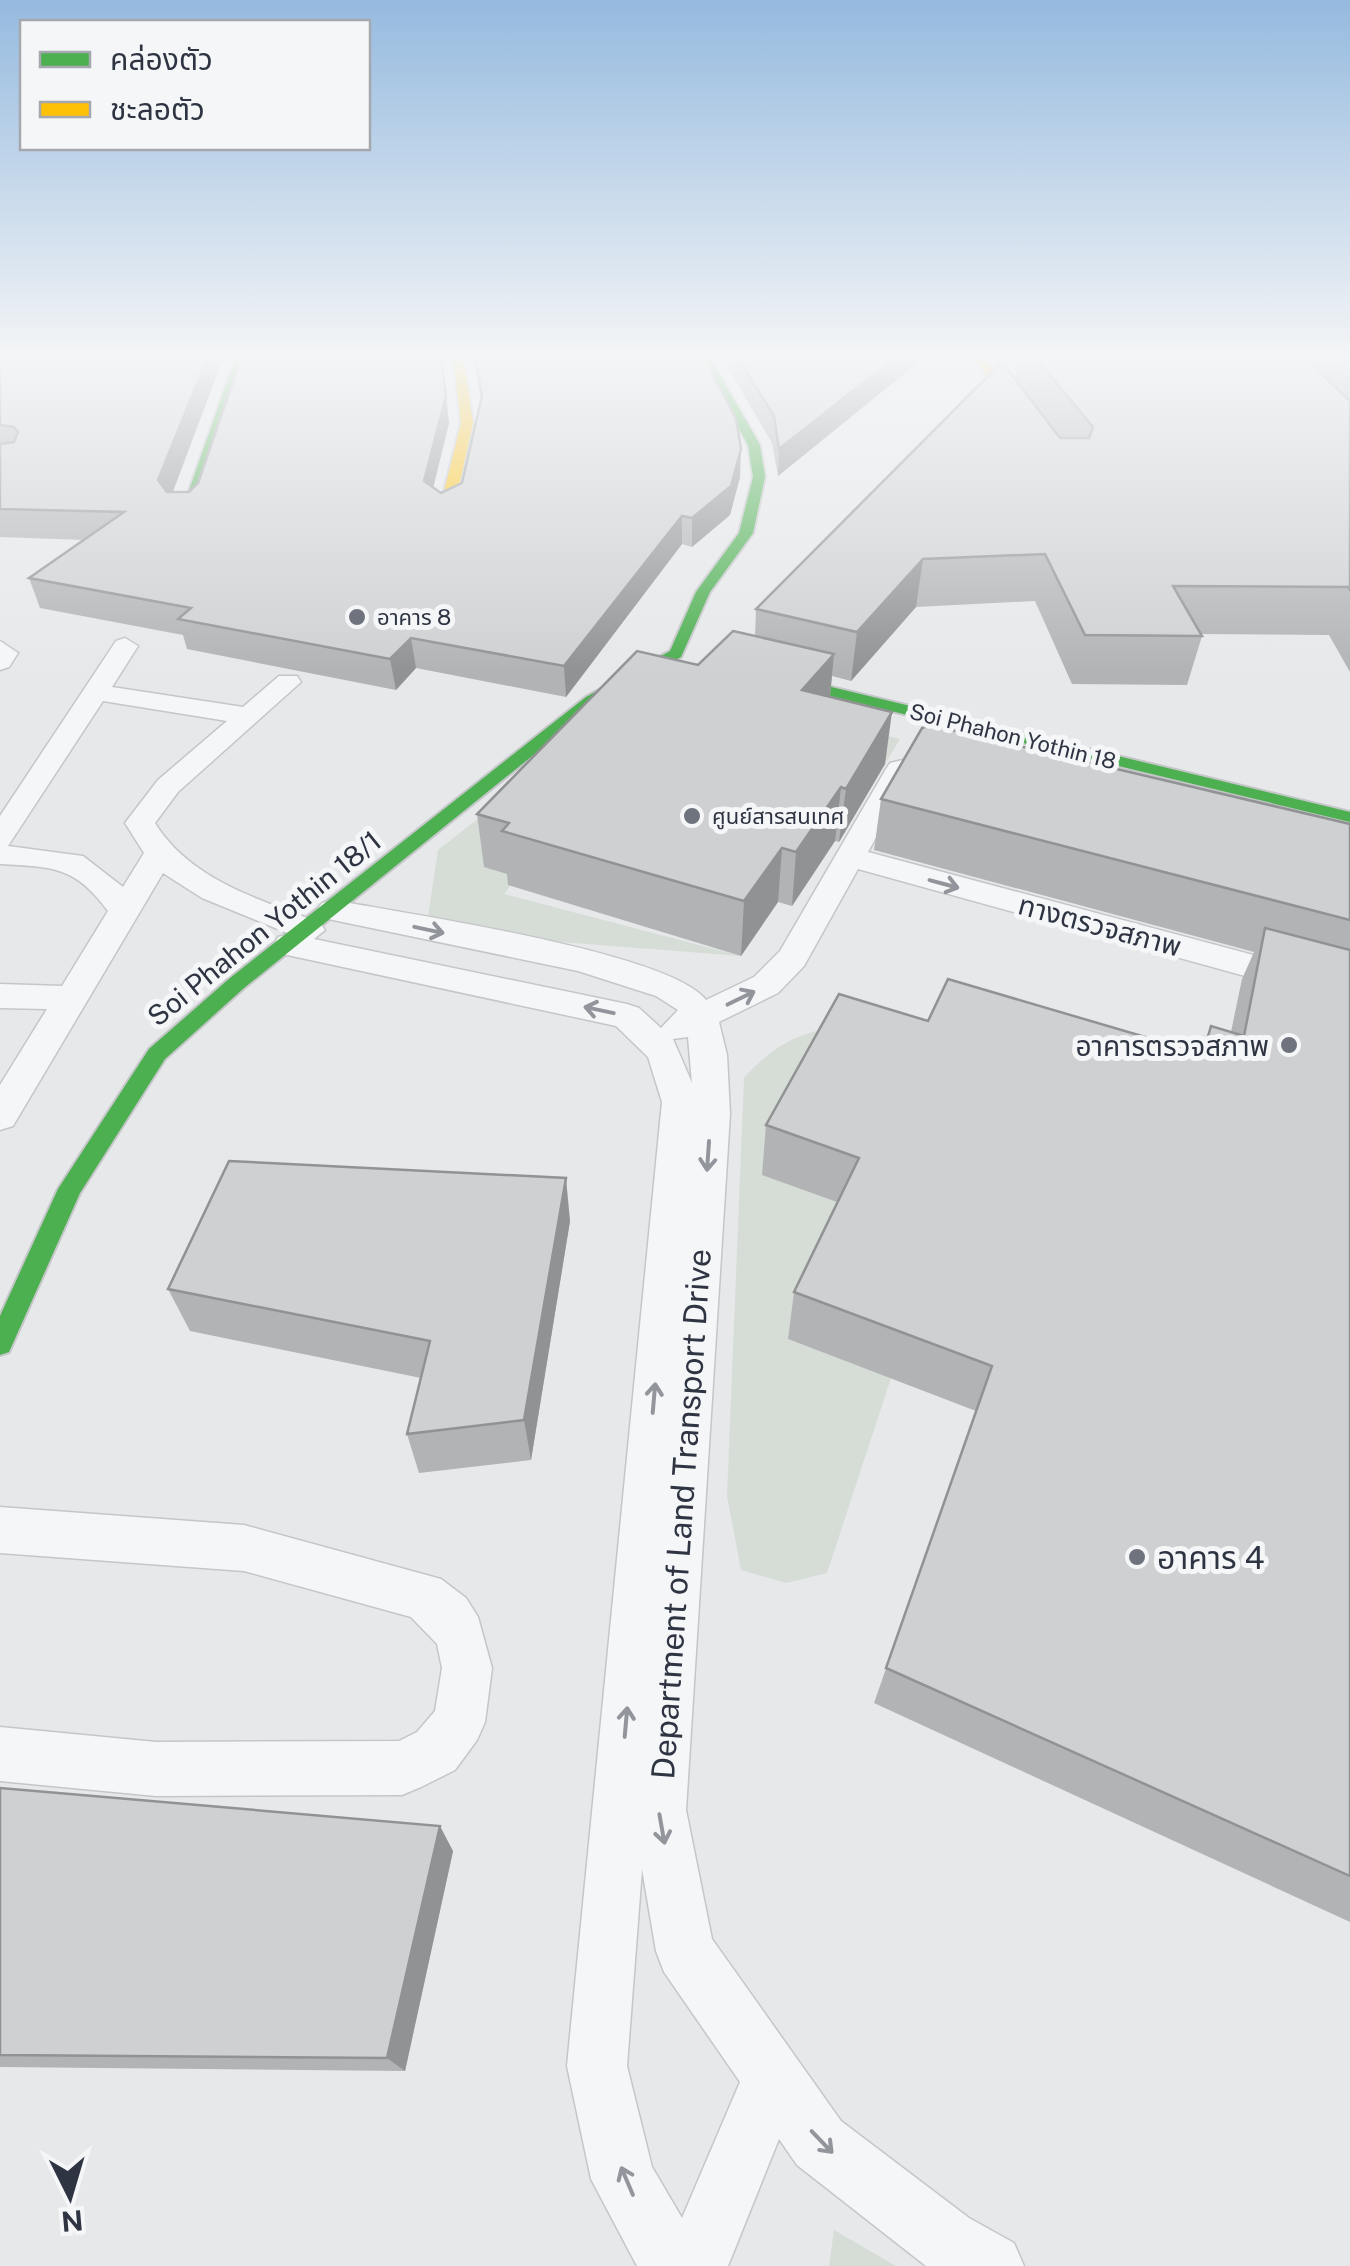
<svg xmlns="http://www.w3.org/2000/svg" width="1350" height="2266" font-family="'Public Sans','Noto Sans Thai',sans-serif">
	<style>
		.green { fill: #d6ddd7 }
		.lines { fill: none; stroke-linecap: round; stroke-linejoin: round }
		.lane-casing { stroke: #c4c6c8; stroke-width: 3 }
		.fast-casing { stroke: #c4c6c8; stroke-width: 4 }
		.slow-casing { stroke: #c4c6c8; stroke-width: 4 }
		.lane { fill: #f5f6f7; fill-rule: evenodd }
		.fast { fill: #4caf50; fill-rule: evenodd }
		.slow { fill: #ffc107; fill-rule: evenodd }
		.wall { fill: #b1b3b5 }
		.shaded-wall { fill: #909293 }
		.building { fill: #ced0d2; stroke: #909293; stroke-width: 2.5 }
		.oneway { stroke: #92959c }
		.poi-dot { fill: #6e737d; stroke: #f5f6f8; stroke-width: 4 }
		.labels { text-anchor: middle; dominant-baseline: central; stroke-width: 10; stroke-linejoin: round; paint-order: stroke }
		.far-poi-label { font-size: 22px; fill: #2e3442; stroke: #f5f6f8; text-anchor: start }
		.far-street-label { font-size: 22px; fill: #2e3442; stroke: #f5f6f8 }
		.street-label { font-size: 28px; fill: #2e3442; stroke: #f5f6f8 }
		.poi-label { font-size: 28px; fill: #2e3442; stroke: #f5f6f8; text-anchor: end }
		.near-street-label { font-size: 32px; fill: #2e3442; stroke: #f5f6f8 }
		.near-poi-label { font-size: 32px; fill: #2e3442; stroke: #f5f6f8; text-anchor: start }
	</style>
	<rect width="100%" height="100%" fill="#e6e8ea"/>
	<g class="green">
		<polygon points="735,699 900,739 885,764 644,710 504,894 741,956 548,941 428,917 438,850 626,703"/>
		<path d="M878,1023l59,7 -149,309 103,39 -64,195 -41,10 -45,-13 -14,-74 17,-418c42,-47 74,-50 134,-55z"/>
		<polygon points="834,2230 896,2266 829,2266"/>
	</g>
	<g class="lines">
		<g class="lane-casing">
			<g id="lane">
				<path d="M125,638l13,8 -26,41 131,20 36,-31h18l4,6 -123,110 -23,31c36,58 105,76 165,100l5,7 -11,9 313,65 12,4 22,20 17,-18 -22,-14 -78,-25 -245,-51 -11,-3 -5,-7 5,-7 11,-3c69,13 337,52 373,100l48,-23 26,-26 106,-182 4,-6 17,-4 14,8 -10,8 -43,77 482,129v24l-492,-136 -54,97 -26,27 -59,29 8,33 3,59 -44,696 26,129 129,182 128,97 45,25 10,23h-98l-129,-101 -18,-26 -51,127h-91l-46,-87 -24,-113 95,-964 -14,-45 -32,-31 -338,-73 -4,-8 4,-8 12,-3 -88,-36 -39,-25 -150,253 -13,4v-45l47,-76 -47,-1v-24l62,2 46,-75c-33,-45 -55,-44 -108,-47v-48l116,-175zM103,701l124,20 -69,59 -33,43 19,30 -21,34 -40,-31 -75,-10zM688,1037l4,46 -19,-44zM642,1869l14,82 8,21 76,110 -58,136 -30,-51 -25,-101z"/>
				<polygon points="0,641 18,653 9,667 0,670"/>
				<polygon points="0,1507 244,1525 441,1579 466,1598 478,1617 492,1668 485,1722 477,1740 455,1770 421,1787 402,1795 156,1796 0,1781 0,1727 156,1742 399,1741 417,1732 435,1711 442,1668 437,1644 411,1617 244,1571 0,1553"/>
			</g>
		</g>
		<g class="fast-casing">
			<g id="fast">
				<polygon points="236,356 246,356 193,510 181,513"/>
				<polygon points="699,356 709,356 760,445 765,477 753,533 710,592 681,657 598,703 244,988 165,1059 80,1193 9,1352 0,1355 0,1316 58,1189 149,1049 230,978 586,697 670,651 696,592 739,533 753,477 748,445"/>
				<polygon points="757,669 1350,812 1350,822 751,677 749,674"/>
			</g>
		</g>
		<g class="slow-casing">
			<g id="slow">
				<polygon points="453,356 463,356 473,423 454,508 447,512 440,508 461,423"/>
				<polygon points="972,356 982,356 1040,430 1040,436 1032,436"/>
			</g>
		</g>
		<use href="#lane" class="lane"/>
		<use href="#fast" class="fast"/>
		<use href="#slow" class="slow"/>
	</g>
	<g class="wall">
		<polygon points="0,356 224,356 173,492 189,492 441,356 449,423 433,487 441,493 462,483 481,400 474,356 703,356 740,477 730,515 692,547 682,544 566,697 416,668 396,690 187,649 183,635 40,608 29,578 84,540 0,537"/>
		<polygon points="721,356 926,356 778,476 772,443"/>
		<polygon points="1020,356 1350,356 1350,672 1329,635 1201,634 1202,636 1187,685 1072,684 1035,601 916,607 851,681 832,676 830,697 885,764 839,842 835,841 792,906 778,902 741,956 508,885 507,874 484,867 477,814 698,665 755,636 756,609 1015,380"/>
		<polygon points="881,799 1350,824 1350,1922 874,1703 976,1411 788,1339 794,1292 837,1202 762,1175 766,1125 928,1021 1199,1053 1211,1026 1231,1032 1242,979 1254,952 874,850"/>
		<polygon points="570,1221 531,1460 419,1473 407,1434 421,1378 190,1331 168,1289"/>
		<polygon points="0,1788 453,1851 405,2071 0,2067"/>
	</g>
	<g class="shaded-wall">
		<polygon points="208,356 224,356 166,509 158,480"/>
		<polygon points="897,356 926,356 778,476 779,449"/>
		<polygon points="446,396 449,423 428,509 424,481"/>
		<polygon points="741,449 740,477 730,515 692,547 692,518"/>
		<polygon points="682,516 682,544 566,697 564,666"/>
		<polygon points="923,559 916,607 851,681 857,632"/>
		<polygon points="411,638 416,668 396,690 390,659"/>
		<polygon points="834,654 829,706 802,690"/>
		<polygon points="892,712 885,764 839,842 846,789"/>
		<polygon points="841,787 835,841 792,906 796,852"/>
		<polygon points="782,848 778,902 741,956 744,901"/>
		<polygon points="566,1178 570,1221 531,1460 524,1420"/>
		<polygon points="440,1826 453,1851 405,2071 387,2058"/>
	</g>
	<g class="building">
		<polygon points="0,356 208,356 158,480 167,492 189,492 198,483 242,356 441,356 446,396 424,481 441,493 462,483 482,396 475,356 703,356 736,419 741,449 731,486 692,518 682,516 564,666 411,638 390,659 178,619 191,608 29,578 124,512 0,509 0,444 14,442 18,432 14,427 0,425"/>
		<polygon points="737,356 897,356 779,449 774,416"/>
		<polygon points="1034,356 1303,356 1350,401 1350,590 1348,587 1173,586 1202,636 1085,635 1045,554 923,559 857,632 756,609 1002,362 1060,438 1089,438 1093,427"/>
		<polygon points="733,631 834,654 802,690 892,712 846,789 841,787 796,852 782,848 744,901 502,831 509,823 477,814 637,651 698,665"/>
		<polygon points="930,725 1350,824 1350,920 881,799 922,728"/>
		<polygon points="1265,928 1350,950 1350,1876 886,1668 992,1366 794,1292 859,1158 766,1125 839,994 928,1021 948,979 1203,1054 1211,1026 1244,1036"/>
		<polygon points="229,1161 566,1178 524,1420 407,1434 430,1341 168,1289"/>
		<polygon points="0,1788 440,1826 387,2058 0,2055"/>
	</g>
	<defs><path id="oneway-shaft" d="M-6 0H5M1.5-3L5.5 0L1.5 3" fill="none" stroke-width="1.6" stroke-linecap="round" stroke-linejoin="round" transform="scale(2.5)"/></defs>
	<g class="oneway">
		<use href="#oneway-shaft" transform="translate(944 884) rotate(15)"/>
		<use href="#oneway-shaft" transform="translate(429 930) rotate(12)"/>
		<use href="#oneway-shaft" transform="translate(741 998) rotate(-26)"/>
		<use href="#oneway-shaft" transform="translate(599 1010) rotate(-168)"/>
		<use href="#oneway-shaft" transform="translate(708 1156) rotate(94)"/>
		<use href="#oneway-shaft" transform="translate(654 1398) rotate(-85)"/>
		<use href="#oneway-shaft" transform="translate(626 1722) rotate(-85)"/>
		<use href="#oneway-shaft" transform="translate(662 1829) rotate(80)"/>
		<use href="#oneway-shaft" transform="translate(822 2142) rotate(46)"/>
		<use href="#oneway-shaft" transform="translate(627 2181) rotate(-113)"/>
	</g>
	<linearGradient id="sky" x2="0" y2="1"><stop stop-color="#95badf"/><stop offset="0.53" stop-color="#f4f5f6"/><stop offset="1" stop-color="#f4f5f6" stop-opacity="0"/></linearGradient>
	<rect width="1350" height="673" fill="url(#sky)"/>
	<g class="poi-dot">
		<circle cx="357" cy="617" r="10"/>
		<circle cx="692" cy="816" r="10"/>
		<circle cx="1289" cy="1045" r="10"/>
		<circle cx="1137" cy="1557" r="10"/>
	</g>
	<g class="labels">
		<g class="far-poi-label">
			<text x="377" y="617">อาคาร 8</text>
			<text x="712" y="816">ศูนย์สารสนเทศ</text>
		</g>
		<g class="far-street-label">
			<text transform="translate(1013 736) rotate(14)">Soi Phahon Yothin 18</text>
		</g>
		<g class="street-label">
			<text transform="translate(1100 925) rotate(15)">ทางตรวจสภาพ</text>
			<text transform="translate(264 928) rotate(-39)">Soi Phahon Yothin 18/1</text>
		</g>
		<g class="poi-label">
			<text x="1269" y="1045">อาคารตรวจสภาพ</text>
		</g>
		<g class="near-street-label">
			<text transform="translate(681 1514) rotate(-86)">Department of Land Transport Drive</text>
		</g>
		<g class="near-poi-label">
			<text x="1157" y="1557">อาคาร 4</text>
		</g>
	</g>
	<rect x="20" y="20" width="350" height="130" fill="#f5f6f8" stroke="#a5a8af" stroke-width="2.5"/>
	<rect x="40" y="52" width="50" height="15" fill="#4caf50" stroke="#a5a8af" stroke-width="2.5"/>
	<text x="110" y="70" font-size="30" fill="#2e3442">คล่องตัว</text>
	<rect x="40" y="102" width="50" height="15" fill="#ffc107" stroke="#a5a8af" stroke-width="2.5"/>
	<text x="110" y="120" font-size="30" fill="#2e3442">ชะลอตัว</text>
	<g transform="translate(70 2196) rotate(175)" stroke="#f5f6f8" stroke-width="8" paint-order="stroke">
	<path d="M0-8L18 38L0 25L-18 38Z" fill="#2e3442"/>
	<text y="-15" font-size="28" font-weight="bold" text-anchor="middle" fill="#2e3442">N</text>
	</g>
</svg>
